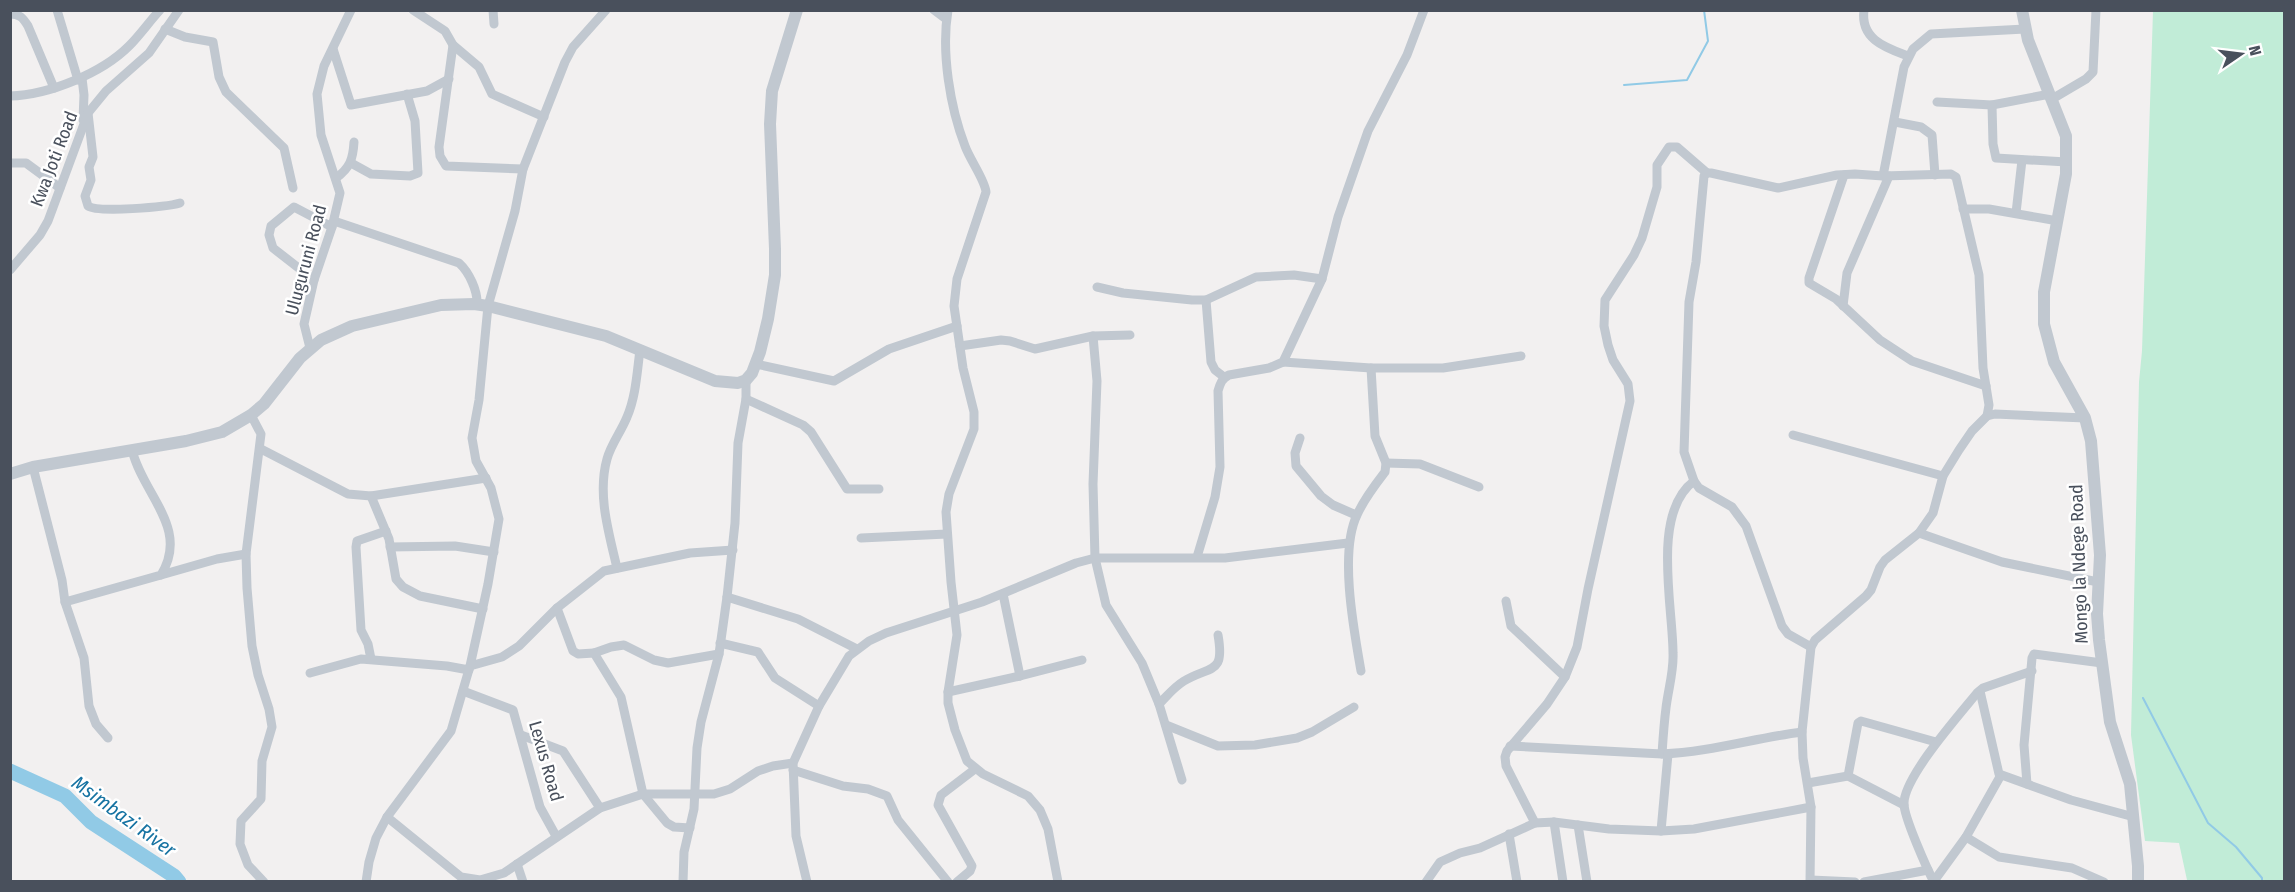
<svg xmlns="http://www.w3.org/2000/svg" width="2295" height="892" font-family="'Fira Sans Condensed',sans-serif">
	<style>
		.green { fill: #c1ecd7 }
		.lines { fill: none; stroke-linecap: round; stroke-linejoin: round }
		.stream { stroke: #91cae6; stroke-width: 2 }
		.river { stroke: #91cae6; stroke-width: 15 }
		.minor { stroke: #c1c8d0; stroke-width: 9 }
		.tertiary { stroke: #c1c8d0; stroke-width: 12 }
		.labels { text-anchor: middle; dominant-baseline: central; stroke-width: 5; stroke-linejoin: round; paint-order: stroke }
		.street-label { font-size: 18px; fill: #49505c; stroke: #fff }
		.water-label { font-size: 20px; font-style: italic; fill: #1673a2; stroke: #fff }
	</style>
	<rect width="100%" height="100%" fill="#f2f0f0"/>
	<polygon class="green" points="2153,11 2284,11 2284,881 2187,880 2179,843 2145,841 2131,735 2139,382 2142,351"/>
	<g class="lines">
		<g class="stream">
			<polyline points="1624,85 1687,80 1708,41 1704,10"/>
			<polyline points="2143,698 2208,823 2236,847 2262,878 2262,882"/>
		</g>
		<polyline class="river" points="10,771 65,796 91,822 174,876 179,882"/>
		<g class="minor">
			<polyline points="57,10 78,80"/>
			<polyline points="413,10 445,31 453,45 479,67 492,94 544,117"/>
			<polyline points="493,10 494,24"/>
			<polyline points="934,10 946,19"/>
			<path d="M948,10c-7,42 2,97 17,136 5,14 20,34 21,46l-29,87 -3,27 9,62 11,44v17l-25,65 -3,18 5,70 6,53 -9,57v11l7,27 12,31 16,13 45,22 12,14 8,19 10,53"/>
			<path d="M1864,10c-4,30 23,38 44,46"/>
			<path d="M10,14c10,0 13,4 18,12l26,62"/>
			<polyline points="165,29 185,37 213,42 219,77 226,92 284,148 293,188"/>
			<polyline points="453,45 439,147 440,156 446,166 523,169"/>
			<polyline points="333,49 351,105 427,91 449,79"/>
			<polyline points="82,78 84,95 83,120"/>
			<path d="M10,96c39,-1 92,-23 119,-50 11,-11 20,-24 31,-36"/>
			<polyline points="2052,99 2086,79 2093,72 2096,10"/>
			<polyline points="1937,102 1992,105 2050,94"/>
			<polyline points="1992,105 1993,144 1996,158 2067,162"/>
			<path d="M88,113l5,44 -4,10 2,13 -6,16 3,10c9,7 79,1 92,-3"/>
			<polyline points="1895,122 1921,127 1932,135 1935,175"/>
			<polyline points="10,163 26,163 60,188"/>
			<polyline points="351,163 371,174 410,176 418,173 415,121 407,94"/>
			<polyline points="1844,175 1809,278 1809,283 1836,299 1880,340 1912,361 1986,386"/>
			<polyline points="1883,176 1904,67 1913,49 1931,34 2025,29"/>
			<path d="M336,178c14,-10 17,-19 18,-36"/>
			<polyline points="1963,209 1989,209 2058,221"/>
			<polyline points="2016,213 2022,160"/>
			<path d="M334,221l125,42c10,9 19,28 18,42"/>
			<polyline points="10,270 40,235 48,221 88,113 106,91 149,53 179,10"/>
			<polyline points="314,280 273,248 269,235 271,226 294,207 332,227"/>
			<polyline points="1097,287 1123,293 1192,300 1206,300 1256,277 1294,275 1322,279"/>
			<polyline points="1206,300 1211,362 1215,370 1224,377"/>
			<polyline points="1843,306 1847,273 1889,176"/>
			<polyline points="1093,336 1097,381 1093,484 1095,558 1106,605 1142,663 1159,704 1182,780"/>
			<polyline points="960,346 1001,340 1010,341 1035,349 1093,336 1130,335"/>
			<polyline points="310,348 304,324 314,280 332,227 340,193 321,135 317,94 324,66 351,10"/>
			<polyline points="1283,362 1371,368 1443,368 1521,356"/>
			<polyline points="756,364 834,381 889,349 957,326"/>
			<polyline points="746,399 803,425 811,432 847,489 879,489"/>
			<polyline points="251,415 261,434 246,554 247,588 252,646 258,675 269,709 272,727 262,761 261,799 241,821 240,844 248,865 264,882"/>
			<polyline points="1793,435 1943,476"/>
			<polyline points="1300,438 1295,453 1296,466 1321,496 1333,505 1356,515"/>
			<polyline points="261,449 348,494 371,496 486,478"/>
			<polyline points="1386,463 1420,464 1479,487"/>
			<polyline points="33,467 62,580 65,602 84,658 89,706 96,724 108,738"/>
			<polyline points="371,496 389,539 396,579 403,587 420,596 483,609"/>
			<polyline points="1919,533 2002,562 2098,582"/>
			<polyline points="861,538 947,534"/>
			<polyline points="390,547 455,546 494,552"/>
			<path d="M1197,557l18,-60 5,-30 -2,-76c2,-7 4,-13 11,-16l40,-7 14,-6 39,-83 16,-62 30,-86 39,-76 17,-45"/>
			<path d="M617,568c-8,-35 -20,-73 -10,-109 4,-15 14,-27 20,-42 9,-21 10,-45 13,-67"/>
			<polyline points="161,575 217,559 246,554"/>
			<polyline points="1003,594 1020,676"/>
			<polyline points="727,597 798,619 857,649"/>
			<polyline points="1506,601 1511,626 1565,677"/>
			<path d="M65,602l96,-27c29,-47 -18,-80 -29,-125"/>
			<polyline points="557,608 573,651 578,654 594,653 621,697 643,794 667,823 674,827 690,828"/>
			<polyline points="720,643 758,652 775,678 819,706"/>
			<polyline points="1811,647 1788,634 1782,626 1746,526 1732,507 1699,488 1694,481 1684,452 1689,302 1696,262 1704,176 1707,173 1711,173 1778,188 1837,175 1855,174 1883,176 1951,174 1956,177 1979,275 1983,368 1989,405 1987,416"/>
			<polyline points="594,653 611,647 624,645 654,660 668,663 719,654"/>
			<polyline points="371,659 368,644 361,630 356,547 357,541 386,531"/>
			<polyline points="470,666 502,657 519,646 557,608 604,571 690,553 733,550"/>
			<path d="M1361,671c-7,-40 -22,-119 -4,-156 7,-16 18,-30 28,-43l1,-9 -11,-27 -4,-68"/>
			<polyline points="310,673 361,659 447,666 469,670"/>
			<polyline points="463,691 513,710 540,807 556,836"/>
			<polyline points="1980,691 1999,774 2071,800 2134,817"/>
			<polyline points="948,692 1020,676 1082,660"/>
			<path d="M1159,704c8,-8 15,-17 25,-23 27,-16 41,-6 34,-46"/>
			<polyline points="1166,725 1218,746 1255,745 1297,738 1312,732 1354,707"/>
			<polyline points="521,735 563,751 600,808"/>
			<path d="M1510,746l152,8c48,-2 93,-16 140,-22"/>
			<path d="M1662,754c1,-15 2,-31 4,-46 2,-18 8,-37 7,-55 0,-47 -22,-140 21,-172"/>
			<polyline points="793,770 843,786 868,789 887,796 898,820 948,882"/>
			<polyline points="1848,776 1858,723 1861,721 1936,742"/>
			<polyline points="1808,783 1848,776 1904,805"/>
			<polyline points="2027,784 2024,745 2032,658 2034,654 2102,663"/>
			<polyline points="387,817 461,877 480,880 504,873 600,808 643,794 714,794 730,789 758,771 773,766 793,763"/>
			<polyline points="1554,822 1563,882"/>
			<polyline points="1535,823 1506,766 1505,757 1507,751 1547,704 1565,677 1577,647 1588,589 1630,401 1628,384 1613,360 1608,345 1604,326 1605,300 1634,255 1642,238 1657,187 1657,165 1669,147 1677,147 1707,173"/>
			<polyline points="1578,825 1587,882"/>
			<polyline points="1661,831 1668,754"/>
			<polyline points="1509,834 1517,882"/>
			<polyline points="1966,837 1999,857 2072,868 2104,882"/>
			<polyline points="517,864 523,882"/>
			<polyline points="1811,880 1855,882"/>
			<polyline points="1934,881 1966,837 2001,775"/>
			<polyline points="366,882 369,862 376,838 387,817 451,731 470,666 488,584 499,519 491,488 476,461 472,438 479,400 488,306 515,211 523,169 565,62 573,47 606,10"/>
			<polyline points="683,882 684,852 694,809 697,748 701,722 719,654 727,597 735,523 738,443 746,399 746,380"/>
			<polyline points="807,882 796,836 793,763 819,706 849,656 869,641 886,633 982,602 1076,563 1095,558 1225,558 1348,543"/>
			<polyline points="957,882 970,871 972,866 938,805 941,795 975,769"/>
			<polyline points="1426,882 1440,862 1460,853 1480,848 1535,823 1554,822 1609,829 1661,831 1694,829 1811,807"/>
			<polyline points="1810,882 1811,807 1803,758 1802,732 1811,647 1815,640 1866,596 1871,590 1880,567 1885,560 1919,533 1933,513 1943,476 1959,450 1972,431 1987,416 1995,414 2085,418"/>
			<polyline points="1864,882 1928,870"/>
			<path d="M1934,882c-7,-13 -30,-65 -30,-78 -1,-26 56,-90 73,-111l6,-5 49,-17"/>
		</g>
		<g class="tertiary">
			<polyline points="2022,10 2028,40 2066,136 2066,174 2044,292 2044,324 2054,362 2085,418 2091,441 2100,555 2097,614 2099,640 2110,722 2130,784 2138,866 2138,882"/>
			<polyline points="10,474 33,467 186,441 222,432 251,415 264,404 300,358 321,340 352,326 441,305 474,304 488,306 606,336 715,381 738,383 746,380 752,373 760,352 768,319 775,275 775,249 770,124 772,91 797,10"/>
		</g>
	</g>
	<g class="labels">
		<g class="street-label">
			<text transform="translate(54 159) rotate(-69)">Kwa Joti Road</text>
			<text transform="translate(306 260) rotate(-75)">Uluguruni Road</text>
			<text transform="translate(2079 564) rotate(-92)">Mongo la Ndege Road</text>
			<text transform="translate(546 761) rotate(74)">Lexus Road</text>
		</g>
		<g class="water-label">
			<text transform="translate(124 816) rotate(36)">Msimbazi River</text>
		</g>
	</g>
	<rect width="2295" height="892" fill="none" stroke="#49505c" stroke-width="24"/>
	<g transform="translate(2241 54) rotate(76)" stroke="#ffffff" stroke-width="4.5" paint-order="stroke">
	<path d="M0-4.5L10 22L0 15L-10 22Z" fill="#49505c"/>
	<text y="-9" font-size="16" font-weight="bold" text-anchor="middle" fill="#49505c">N</text>
	</g>
</svg>
